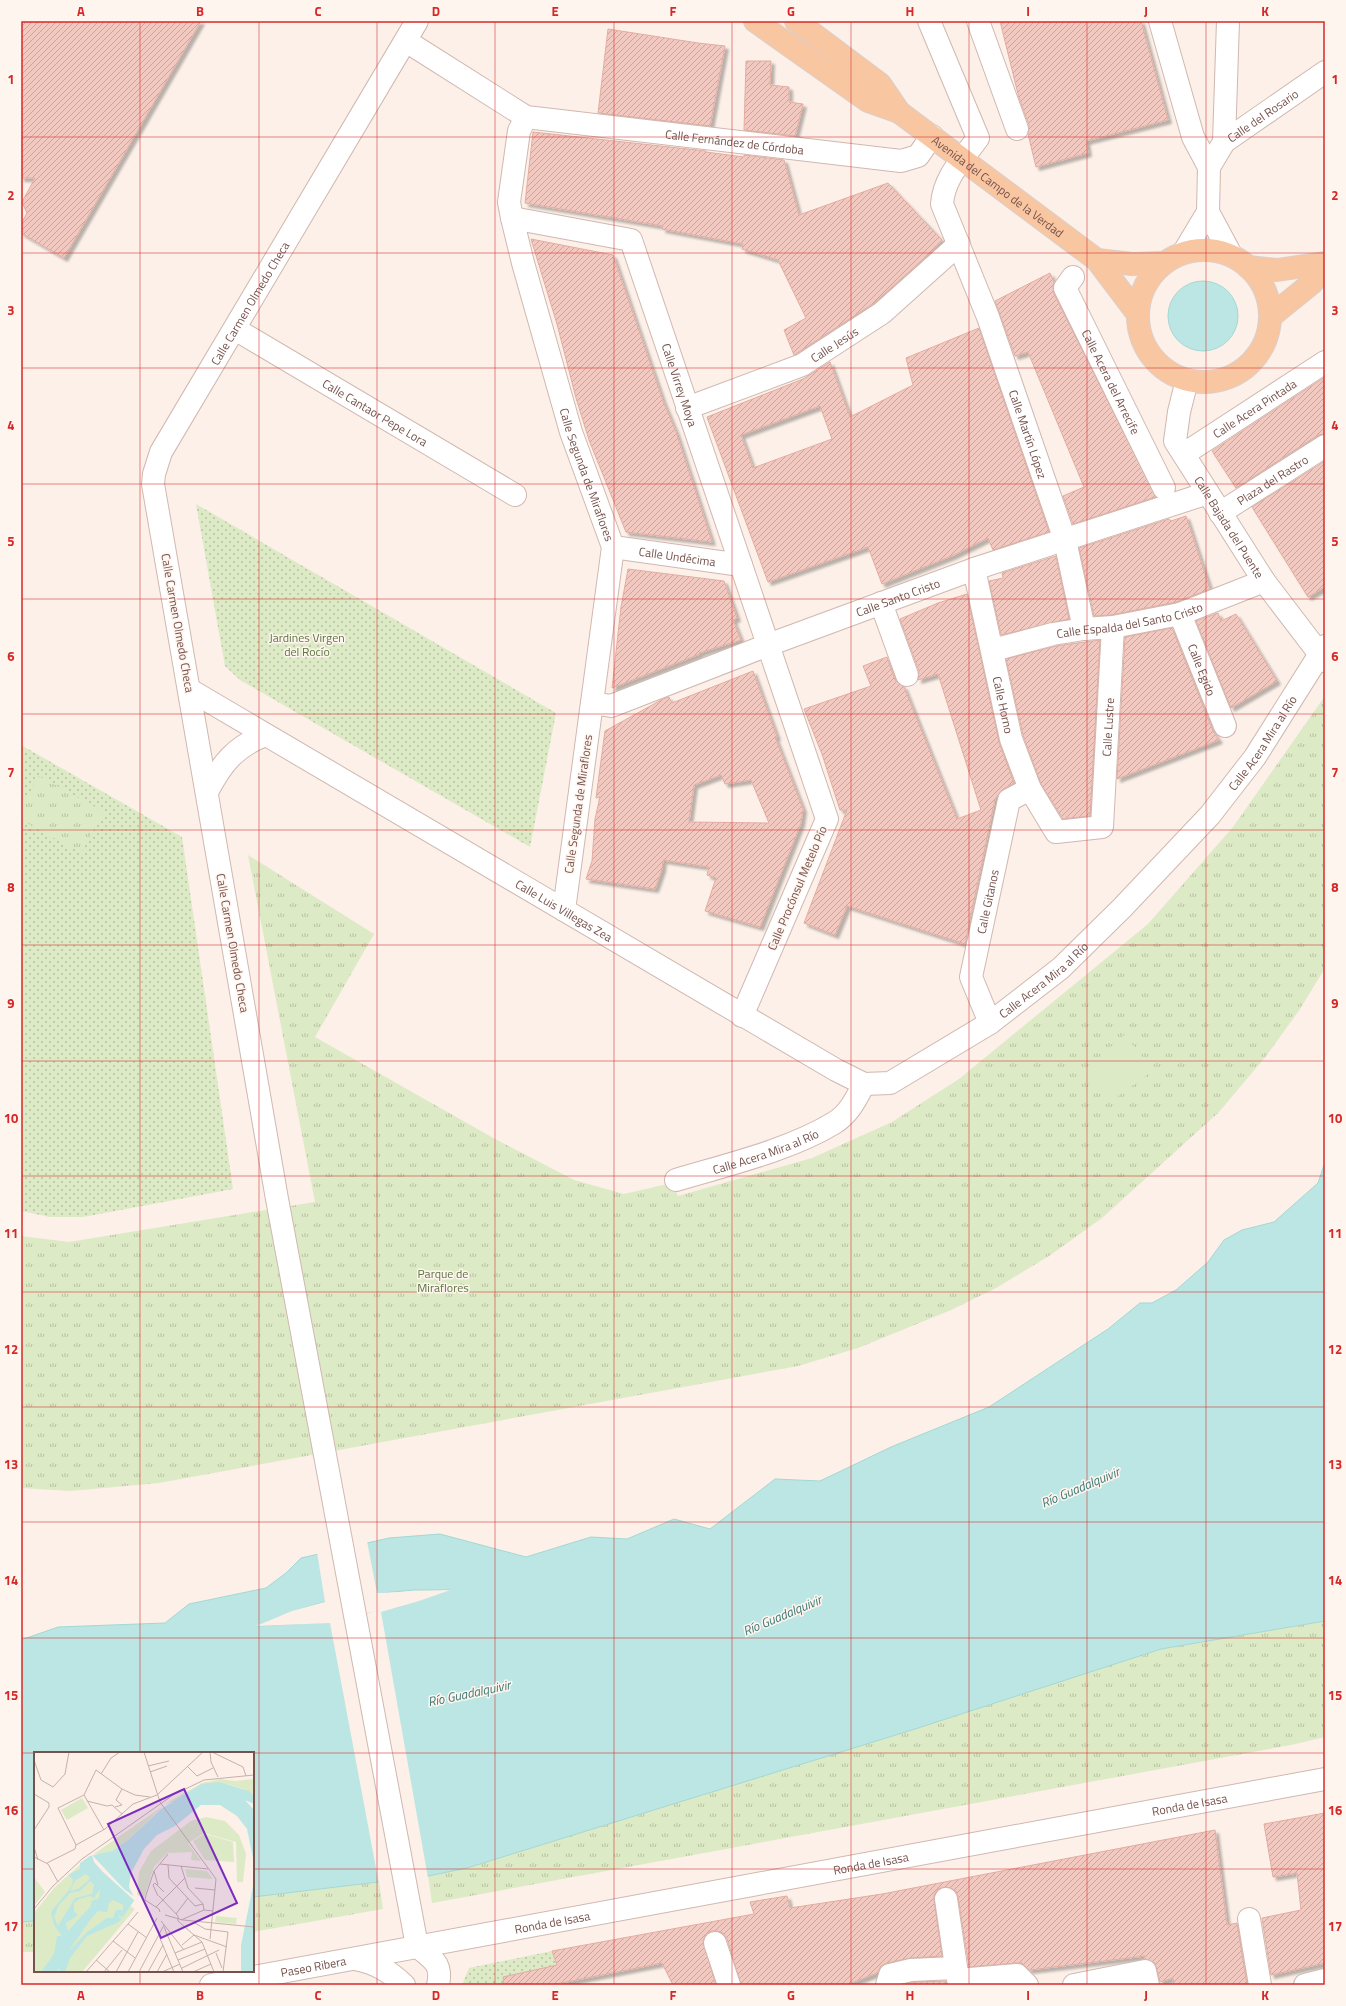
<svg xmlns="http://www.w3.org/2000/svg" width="1346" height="2006" font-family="'Titillium Web',sans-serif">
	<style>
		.grass { fill: url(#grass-dots) }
		.park { fill: url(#park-tufts) }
		.pitch { fill: #ddeac6 }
		.water { fill: #bce6e3; stroke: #a3d8d4; fill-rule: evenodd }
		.pier { fill: #fcf0e8; fill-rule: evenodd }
		.building { fill: url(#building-hatch); stroke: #e4aca1; fill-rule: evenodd; filter: url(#shadow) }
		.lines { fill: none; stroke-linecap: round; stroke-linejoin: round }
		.minor-casing { stroke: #d0b8b0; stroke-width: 24 }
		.major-casing { stroke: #d9cfcd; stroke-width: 24 }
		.minor { stroke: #fff; stroke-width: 22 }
		.major { stroke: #f9c6a2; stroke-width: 22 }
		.grid { fill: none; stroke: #d62828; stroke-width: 1; stroke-opacity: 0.55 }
		.labels { text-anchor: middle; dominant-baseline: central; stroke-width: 3; stroke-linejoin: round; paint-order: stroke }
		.street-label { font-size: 12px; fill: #76524c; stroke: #fff5ef }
		.park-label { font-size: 12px; fill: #5c7641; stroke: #fff5ef }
		.water-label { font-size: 13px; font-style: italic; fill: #407b78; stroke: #fff5ef }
		.inset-road { fill: none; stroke: #c6b1aa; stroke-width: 1 }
		.view { fill: #7b2cbf; fill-opacity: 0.15; stroke: #7b2cbf; stroke-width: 2 }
		.inset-edge { fill: none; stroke: #76524c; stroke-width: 2 }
		.neatline { fill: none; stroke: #d62828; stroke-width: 1.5 }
		.grid-label { font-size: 13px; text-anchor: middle; font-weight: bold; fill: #d62828 }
	</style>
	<defs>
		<pattern id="grass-dots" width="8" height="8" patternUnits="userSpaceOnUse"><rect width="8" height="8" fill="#ddeac6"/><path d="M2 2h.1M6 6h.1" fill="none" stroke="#b8c0a3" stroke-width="1.8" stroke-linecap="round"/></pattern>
		<pattern id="park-tufts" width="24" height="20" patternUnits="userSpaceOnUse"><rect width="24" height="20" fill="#ddeac6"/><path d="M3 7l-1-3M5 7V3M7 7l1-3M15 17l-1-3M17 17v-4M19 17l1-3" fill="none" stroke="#b8c0a3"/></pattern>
		<pattern id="building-hatch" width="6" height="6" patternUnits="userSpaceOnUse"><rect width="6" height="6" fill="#f1c9c0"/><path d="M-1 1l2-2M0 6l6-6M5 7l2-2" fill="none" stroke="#c8a69e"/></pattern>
		<filter id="shadow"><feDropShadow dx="3.5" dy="3.5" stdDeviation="1" flood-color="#0004"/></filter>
	</defs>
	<rect width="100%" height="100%" fill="#fcf0e8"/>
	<g class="grass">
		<polygon points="196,504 556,713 530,847 240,680 225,666"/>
		<polygon points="21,745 182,837 233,1189 83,1217 50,1217 21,1211"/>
		<polygon points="552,1951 557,1965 528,1972 534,1985 462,1985 469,1968"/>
	</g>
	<g class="park">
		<polygon points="1325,696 1325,968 1300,1009 1267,1055 1219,1112 1102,1218 1049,1256 996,1288 951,1310 858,1348 798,1366 159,1483 70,1491 21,1488 21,1236 69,1242 315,1202 248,855 374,934 315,1037 495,1139 574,1180 624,1194 672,1183 678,1196 812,1158 892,1122 959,1079 1148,924 1233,827"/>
		<polygon points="39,776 104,812 81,853 21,820 21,808"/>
		<polygon points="1325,1621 1325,1737 1291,1745 432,1903 428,1876 467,1868 1161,1649"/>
		<polygon points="379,1882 383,1909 253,1932 253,1897"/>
		<polygon points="35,1921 35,1952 21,1952 21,1922"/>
	</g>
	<path class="pitch" d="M1124,1035l30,35 -43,31c-10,-11 -22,-16 -32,-26z"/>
	<g class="water">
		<circle cx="1203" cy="316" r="35"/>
		<path d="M1325,1162v459l-164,28 -246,80 -448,139 -39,8 -175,21v-144h-218v168l-14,1v-282l37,-13 107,-4 24,-19 77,-16 20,-15 15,-15 88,-20 51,-4 86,23 65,-20 36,2 47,-20 36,10 65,-50 45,2 71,-34 98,-40 119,-78 32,-26h12l24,-13 32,-28 16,-22 18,-10 32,-8 44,-39zM414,1590h36l-52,17 -68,15 -73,4c22,-9 44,-18 68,-24 29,-7 59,-9 89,-12z"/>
	</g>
	<path class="pier" d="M367,1541l10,52 74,-3 -35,12 -35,10 47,266 -49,6 -49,-261 -74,3 36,-15 33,-9 -8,-50zM442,1591l-86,26 -27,3 -63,4 27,-11 58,-15z"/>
	<g class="building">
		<polygon points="21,21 201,21 64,258 21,233 21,224 27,213 22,202 35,178 21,178"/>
		<polygon points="1000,21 1141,21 1168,120 1086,141 1088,153 1036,167 1028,134 1029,125 1019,98"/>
		<polygon points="608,29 698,43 725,46 710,126 598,113"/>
		<polygon points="746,61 771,61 770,85 789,87 789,102 803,104 795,136 744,130"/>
		<polygon points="533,132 706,151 706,152 744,157 744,155 784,160 799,215 888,183 942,240 931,252 874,303 794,355 784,330 806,318 778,260 742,249 743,244 662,229 663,226 525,203"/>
		<polygon points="531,239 613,255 663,401 676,432 712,542 626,532 589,440 576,398 557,324"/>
		<polygon points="1050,273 1054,282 1053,287 1054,294 1156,497 1073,524 1063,496 1084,487 1028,352 1015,356 995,301"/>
		<path d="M979,328l70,204 -56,18 -5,-12 -34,17 -72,29 -14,-37 -100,35 -61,-165 96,-38 27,-17 20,55 63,-32 -7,-27zM820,406l12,33 -79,29 -12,-33z"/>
		<polygon points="1325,377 1325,434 1318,435 1236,488 1212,451"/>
		<polygon points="1325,461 1325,587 1308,597 1252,507"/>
		<polygon points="1186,516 1210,589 1176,602 1111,615 1094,616 1079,548 1169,519 1171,521"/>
		<polygon points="1056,556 1069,619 1001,635 989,581 1003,578 1002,573"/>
		<polygon points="628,569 724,581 737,618 733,620 741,640 699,653 700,654 612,688 621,607"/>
		<polygon points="967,594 999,742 1014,783 1003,789 995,799 965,944 847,906 835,935 804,923 847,810 840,810 822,754 804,709 871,686 863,666 887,657 895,680 904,687 957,819 981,810 938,674 918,680 919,671 900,619 938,603"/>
		<polygon points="1218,613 1221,621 1236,614 1277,681 1231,708 1196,621"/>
		<polygon points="1172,628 1213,731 1219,740 1117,779 1125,637"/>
		<polygon points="1100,640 1090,816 1063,819 1041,784 1023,735 1006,659 1056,646"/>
		<path d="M753,671l24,66h-2l28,72 -2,14 -41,104 -55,-16 11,-33 -9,-3 2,-8 -46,-7 -1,9 -7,20 -69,-10 6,-18 3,-42 5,-22 -4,1 9,-67 58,-32 6,-2 3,6zM721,775l4,9 26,-4 18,43 -80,-1 5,-37z"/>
		<polygon points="1325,1813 1325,1963 1271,1975 1262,1918 1301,1910 1297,1873 1273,1877 1264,1824"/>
		<polygon points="1215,1830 1227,1925 1237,1923 1247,1985 1174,1985 1173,1978 1160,1982 1155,1963 1145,1959 1145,1956 1029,1970 1022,1963 1016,1963 969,1967 958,1897 956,1891 951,1888 945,1887 938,1889 934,1895 934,1900 942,1956 910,1958 887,1963 881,1966 877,1973 846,1985 741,1985 727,1939 723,1933 717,1931 711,1931 706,1934 703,1941 716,1985 673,1985 662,1963 551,1985 504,1985 503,1977 557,1965 552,1951 754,1914 750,1902 787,1896 790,1908 882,1894"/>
		<polygon points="946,1981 947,1985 902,1985 913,1982"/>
	</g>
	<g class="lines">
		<g class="minor-casing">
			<g id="minor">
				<path id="s1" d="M929,21l49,117c-15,21 -34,39 -36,66l46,113 77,223 19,89"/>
				<polyline points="978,21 1017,129"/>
				<polyline points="1160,21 1193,137 1209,167 1208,212 1231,255"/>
				<path id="s2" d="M406,41l120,76 375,44 17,-5 14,-20"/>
				<path id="s3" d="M526,117l-7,14 -10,71 3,16 11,45 48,169 42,115 -49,363"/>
				<polyline points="1224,142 1228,21"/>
				<path id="s4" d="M1209,167l15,-25 101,-70"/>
				<path id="s5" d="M512,218l119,22 196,579 -85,197"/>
				<polyline points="1184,252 1208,212"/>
				<path id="s6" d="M1073,277l-8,11 99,200"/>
				<path id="s7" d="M235,329l280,166"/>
				<path id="s8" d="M1187,380l-8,32 -4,29 89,140 61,80"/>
				<path id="s9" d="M687,408l115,-43 80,-52 77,-69"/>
				<path id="s10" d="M1184,454l141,-92"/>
				<path id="s11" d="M1220,513l105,-67"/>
				<path id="s12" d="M613,547l128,18"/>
				<path id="s13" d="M974,569l37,170 19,50 26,43 46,-5 11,-200"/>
				<polyline points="881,603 907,675"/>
				<path id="s14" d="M1180,614l45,112"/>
				<path id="s15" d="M993,650l60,-16 31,-5 29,-2 67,-13 84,-33"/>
				<path id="s16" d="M190,690l646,380 28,14 26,-1 100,-60 71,-55 61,-60 88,-93 45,-58 70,-111"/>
				<path id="s17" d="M592,703l19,3 157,-61 206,-76 234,-76"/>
				<path d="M207,792c15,-29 28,-45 58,-57"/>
				<path id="s18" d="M990,1023l-19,-46 38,-177 21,-11"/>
				<path id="s19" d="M676,1180c50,-15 114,-30 158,-57 15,-9 22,-24 30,-39"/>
				<polyline points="946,1899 958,1980 1017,1975 1027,1985"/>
				<polyline points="1249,1919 1260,1985"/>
				<polyline points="715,1943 729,1985"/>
				<path id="s20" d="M417,1946l-140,-747 -124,-715 1,-10 7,-22 256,-431"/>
				<path d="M417,1946c15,13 26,17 21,39"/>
				<path d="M355,1959c21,4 34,12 49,26"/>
				<path id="s21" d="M211,1985l1114,-206"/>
				<polyline points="887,1985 890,1975 911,1970 956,1968"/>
				<polyline points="1074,1985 1145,1971 1148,1985"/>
				<polyline points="1305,1985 1325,1980"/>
			</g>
		</g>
		<g class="major-casing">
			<g id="major">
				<path id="s22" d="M755,21l113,80 31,11 198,148 40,53"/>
				<polyline points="796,21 880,84 899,112"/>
				<circle cx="1204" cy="316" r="66"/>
				<polyline points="1097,260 1132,264 1162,263"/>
				<polyline points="1248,267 1277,270 1325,263"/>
				<polyline points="1270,317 1312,283 1325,265"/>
			</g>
		</g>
		<use href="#minor" class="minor"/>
		<use href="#major" class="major"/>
	</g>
	<path class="grid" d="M140,21v1732M259,21v1964M377,21v1964M495,21v1964M614,21v1964M732,21v1964M851,21v1964M969,21v1964M1087,21v1964M1206,21v1964M21,137h1304M21,253h1304M21,368h1304M21,484h1304M21,599h1304M21,714h1304M21,830h1304M21,945h1304M21,1061h1304M21,1176h1304M21,1292h1304M21,1407h1304M21,1522h1304M21,1638h1304M21,1753h14M253,1753h1072M21,1869h14M253,1869h1072M140,1971v14"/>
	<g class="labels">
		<g class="street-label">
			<text stroke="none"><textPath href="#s4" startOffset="76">Calle del Rosario</textPath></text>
			<text stroke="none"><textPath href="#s2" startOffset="352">Calle Fernández de Córdoba</textPath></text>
			<text stroke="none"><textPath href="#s22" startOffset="295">Avenida del Campo de la Verdad</textPath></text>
			<text stroke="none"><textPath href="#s20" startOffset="1692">Calle Carmen Olmedo Checa</textPath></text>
			<text stroke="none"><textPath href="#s9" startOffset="161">Calle Jesús</textPath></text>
			<text stroke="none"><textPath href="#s6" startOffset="118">Calle Acera del Arrecife</textPath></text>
			<text stroke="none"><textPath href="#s5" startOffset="274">Calle Virrey Moya</textPath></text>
			<text stroke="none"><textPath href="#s10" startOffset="84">Calle Acera Pintada</textPath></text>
			<text stroke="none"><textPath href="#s7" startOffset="163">Calle Cantaor Pepe Lora</textPath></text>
			<text stroke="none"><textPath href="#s1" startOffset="449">Calle Martín López</textPath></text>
			<text stroke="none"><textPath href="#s3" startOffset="371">Calle Segunda de Miraflores</textPath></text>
			<text stroke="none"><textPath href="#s11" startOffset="62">Plaza del Rastro</textPath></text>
			<text stroke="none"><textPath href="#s8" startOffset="164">Calle Bajada del Puente</textPath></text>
			<text stroke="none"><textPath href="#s12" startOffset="65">Calle Undécima</textPath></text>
			<text stroke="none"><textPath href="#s17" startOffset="326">Calle Santo Cristo</textPath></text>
			<text stroke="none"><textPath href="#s15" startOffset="140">Calle Espalda del Santo Cristo</textPath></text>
			<text transform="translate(178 623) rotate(80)">Calle Carmen Olmedo Checa</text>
			<text stroke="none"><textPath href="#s14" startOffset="60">Calle Egido</textPath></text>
			<text stroke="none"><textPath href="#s13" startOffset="139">Calle Horno</textPath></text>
			<text stroke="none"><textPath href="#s13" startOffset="424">Calle Lustre</textPath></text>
			<text stroke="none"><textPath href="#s16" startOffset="1316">Calle Acera Mira al Río</textPath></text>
			<text transform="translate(578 804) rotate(-82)">Calle Segunda de Miraflores</text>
			<text transform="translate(797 888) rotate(-67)">Calle Procónsul Metelo Pío</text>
			<text stroke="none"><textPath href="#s18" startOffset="127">Calle Gitanos</textPath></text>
			<text stroke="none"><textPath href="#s16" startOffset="434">Calle Luis Villegas Zea</textPath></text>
			<text transform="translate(233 943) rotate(80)">Calle Carmen Olmedo Checa</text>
			<text stroke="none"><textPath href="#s16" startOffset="992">Calle Acera Mira al Río</textPath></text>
			<text stroke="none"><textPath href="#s19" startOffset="94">Calle Acera Mira al Río</textPath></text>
			<text stroke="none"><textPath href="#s21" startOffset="995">Ronda de Isasa</textPath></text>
			<text stroke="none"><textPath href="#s21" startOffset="671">Ronda de Isasa</textPath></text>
			<text stroke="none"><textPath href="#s21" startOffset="347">Ronda de Isasa</textPath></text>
			<text stroke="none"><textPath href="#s21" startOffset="104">Paseo Ribera</textPath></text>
		</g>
		<g class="park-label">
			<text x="307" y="637">Jardines Virgen<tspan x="307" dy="14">del Rocío</tspan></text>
			<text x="443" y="1273">Parque de<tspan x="443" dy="14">Miraflores</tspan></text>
		</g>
		<g class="water-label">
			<text transform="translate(1080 1487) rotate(-23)">Río Guadalquivir</text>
			<text transform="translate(782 1615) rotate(-23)">Río Guadalquivir</text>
			<text transform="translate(469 1693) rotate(-12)">Río Guadalquivir</text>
		</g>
	</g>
	<g transform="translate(34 1752)">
		<rect width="220" height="220" fill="#fcf0e8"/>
		<path d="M48,46l6,10 -21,12 -6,-10zM171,82l28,8 1,20 -29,-2 -12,-19zM151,117l22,2 6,8 -26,-2zM0,125l11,15 -11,14zM182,164l21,2 -1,6 -21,-2z" fill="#ddeac6"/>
		<path d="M186,27l15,2 19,-2v17l-10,-7 -18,-5 -61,20 37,-21zM129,54l-35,34 -16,11 -13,4 -5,-1zM172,65l19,4 14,14 7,19 -3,28h-6l-1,-40 -32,-9 -16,10 13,18 -10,-1 1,-8 -25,1 -13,14 -10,31 -7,-3 2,-23 12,-21 40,-30zM56,104l44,45 -4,5 5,3 -53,63h-48v-59l21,-26z" fill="#ddeac6"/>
		<path d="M185,30l30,9 5,5v8l-9,-4 9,10v53l-7,-34 -10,-13 -17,-11h-19l-26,21 -18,9 -13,14 -13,24 -2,14 6,12 -12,18 -4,-2v3l3,-1 -3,5 -32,14 -17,22 -5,14h-6l1,-4 -4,4h-15l13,-18 3,-18h5l-8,-11 -3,-13 21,-26 1,-7 -5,-4 12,-6v-6l10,-7 22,-5 16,-11 33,-31 16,-10 25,-15zM51,122l5,3 -2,4 -10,8 -8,2 5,-10zM56,129l4,4 -2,9 -17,4 -17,28 -4,-9 5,-12 11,-12 10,-2zM66,137l-1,9 -10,4h3l-2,5 -22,24 -2,-8 12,-8 -4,-3v-9l5,-4 11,-3 4,2zM79,148l10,5v5h-7l-3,8h-6l-21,15 -18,19 22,-32 8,-9 9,1 2,-9zM220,111v109h-13v-27l12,-59z" fill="#bce6e3" fill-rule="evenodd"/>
		<path d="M58,103l32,34 12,9 -1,3 -32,-29 -9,-10z" fill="#fcf0e8"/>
		<path class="inset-road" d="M110,0l16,50 56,77 -6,60M176,0l1,10 7,15M178,0l31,15 3,9M0,8l7,20 12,7 12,-13 4,-22M114,14l21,-5M153,14l10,10 16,-8M116,20l17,-6M67,22l10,-16 9,-6M0,42l15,9v4l-15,23M50,43l12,-25 26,19 13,6 15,2M50,43l20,35M53,49l20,5 5,-1 10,9M81,55l7,-2 -6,-5 6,-11M42,93l29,-16 28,-25 24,-9 46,-43M42,93l-18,-37 26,-13M0,95l4,13M0,105l14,7 10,18M13,111l28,-14 1,-4M126,112l48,5M134,113l1,13 26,28 8,-2M147,114l7,22 15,16 1,6M120,119l4,14M161,136l20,2M124,144l-5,-11 2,-2 9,9M125,144l19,20v5l24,21 12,30M122,155l29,-29M0,157l19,-23 29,-27 91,-64 31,-15 50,-5M126,160l-1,-3 -14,-9 1,-5 8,-24 14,-17M142,162l12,-16M131,163l18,5 71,7M147,168l23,-10 9,1M127,169l23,29M161,171l10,6 23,3 -5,40M94,172l10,-12M130,175l19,45M125,184l15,36M79,189l22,17M148,193l12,-10 33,12M141,201l27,-11M182,201l6,15M62,208l14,12M144,208l27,-11M148,216l37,-18M52,220l42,-48 19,14M70,220l18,-22M82,220l22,-40M94,220l29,-54M105,220l25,-47M114,220l15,-27M123,220l10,-18M128,220l18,-8M159,220l18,-8"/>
		<path class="view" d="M150,37l53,114 -76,35 -53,-114z"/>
		<rect width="220" height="220" class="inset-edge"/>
	</g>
	<rect width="1346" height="2006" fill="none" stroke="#fff5ef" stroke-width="44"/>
	<rect x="22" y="22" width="1302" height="1962" class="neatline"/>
	<g class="grid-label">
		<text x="81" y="16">A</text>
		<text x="200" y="16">B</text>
		<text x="318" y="16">C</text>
		<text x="436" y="16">D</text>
		<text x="555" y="16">E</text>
		<text x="673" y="16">F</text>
		<text x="791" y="16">G</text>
		<text x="910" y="16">H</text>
		<text x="1028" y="16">I</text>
		<text x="1146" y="16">J</text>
		<text x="1265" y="16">K</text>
		<text x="11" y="84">1</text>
		<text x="1335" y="84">1</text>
		<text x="11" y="200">2</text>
		<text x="1335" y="200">2</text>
		<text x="11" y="315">3</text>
		<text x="1335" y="315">3</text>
		<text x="11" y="430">4</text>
		<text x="1335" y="430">4</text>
		<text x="11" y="546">5</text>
		<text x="1335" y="546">5</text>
		<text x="11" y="661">6</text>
		<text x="1335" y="661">6</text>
		<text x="11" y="777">7</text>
		<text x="1335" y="777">7</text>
		<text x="11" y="892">8</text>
		<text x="1335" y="892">8</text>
		<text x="11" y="1008">9</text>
		<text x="1335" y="1008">9</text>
		<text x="11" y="1123">10</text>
		<text x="1335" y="1123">10</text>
		<text x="11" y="1238">11</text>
		<text x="1335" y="1238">11</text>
		<text x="11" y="1354">12</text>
		<text x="1335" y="1354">12</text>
		<text x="11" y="1469">13</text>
		<text x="1335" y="1469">13</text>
		<text x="11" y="1585">14</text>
		<text x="1335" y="1585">14</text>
		<text x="11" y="1700">15</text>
		<text x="1335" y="1700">15</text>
		<text x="11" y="1815">16</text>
		<text x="1335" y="1815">16</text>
		<text x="11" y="1931">17</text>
		<text x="1335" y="1931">17</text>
		<text x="81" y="2000">A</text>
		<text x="200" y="2000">B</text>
		<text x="318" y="2000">C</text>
		<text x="436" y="2000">D</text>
		<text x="555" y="2000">E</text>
		<text x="673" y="2000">F</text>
		<text x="791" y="2000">G</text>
		<text x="910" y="2000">H</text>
		<text x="1028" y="2000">I</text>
		<text x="1146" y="2000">J</text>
		<text x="1265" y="2000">K</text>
	</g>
</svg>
